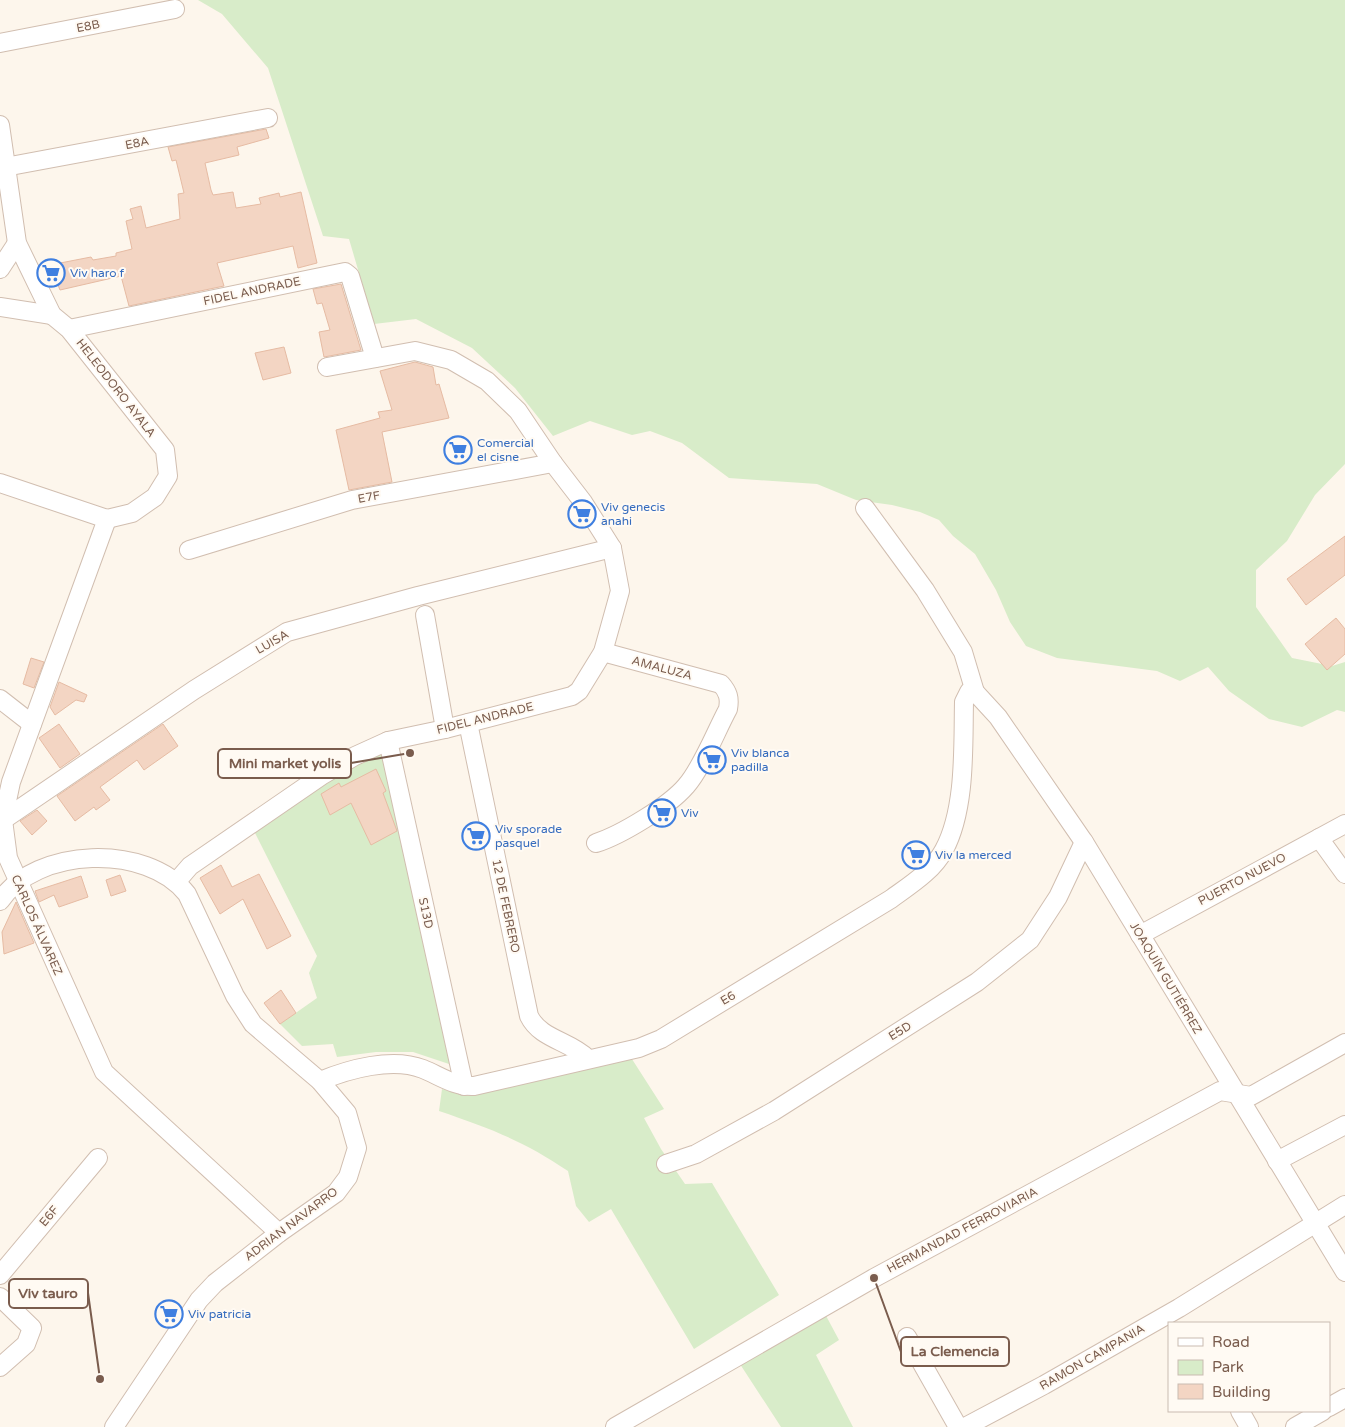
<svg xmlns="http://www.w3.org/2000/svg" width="1345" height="1427" font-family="'Varela Round',sans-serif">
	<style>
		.green { fill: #d8ecc9 }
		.building { fill: #f3d5c3; stroke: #e6bba3 }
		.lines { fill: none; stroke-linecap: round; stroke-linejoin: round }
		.minor-casing { stroke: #d1beb0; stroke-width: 20 }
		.minor { stroke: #fff; stroke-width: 18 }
		.labels { text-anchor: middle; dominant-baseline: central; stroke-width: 4; stroke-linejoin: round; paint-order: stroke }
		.street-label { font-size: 12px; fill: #7a5c4d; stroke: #fffaf3 }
		.shop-label { font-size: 12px; fill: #366cbe; stroke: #fffaf3; text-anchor: start }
		.leader { fill: none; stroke: #7a5c4d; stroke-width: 2 }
		.callout-dot { fill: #7a5c4d; stroke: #fffaf3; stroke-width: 2 }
		.callout { fill: #fffaf3; stroke: #7a5c4d; stroke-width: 2 }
		.callout-label { font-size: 14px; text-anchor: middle; font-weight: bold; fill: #7a5c4d }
	</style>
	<rect width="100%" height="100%" fill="#fdf6ec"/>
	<g class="green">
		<polygon points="198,0 1345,0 1345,464 1315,495 1287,541 1256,570 1256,607 1292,658 1332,666 1345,662 1345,712 1337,710 1302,727 1269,719 1229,691 1208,667 1180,681 1157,671 1057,658 1026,646 1010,622 996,590 975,554 953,536 939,520 920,512 892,505 856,500 817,484 729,478 682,443 650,431 632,435 590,421 553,436 515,388 472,348 416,319 374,324 349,239 323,236 268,68 222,14"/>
		<polygon points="386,753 455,1066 413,1052 376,1052 337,1057 333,1044 302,1046 280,1024 317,998 309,973 317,956 254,831 360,758"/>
		<path d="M630,1056l34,53 -20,9 17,31 24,35 27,-1 67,112 -85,54 -83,-140 -22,13 -13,-16 -8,-35c-44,-30 -79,-43 -129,-60l3,-22 20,6 14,-3z"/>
		<polygon points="824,1312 839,1340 816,1355 853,1427 781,1427 738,1361"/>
	</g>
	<g class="building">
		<polygon points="266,129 269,138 237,147 239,155 205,163 211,190 213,195 233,192 236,208 261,204 259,198 279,193 280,197 301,192 317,263 298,268 293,246 217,263 224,286 129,306 121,276 60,290 50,265 91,257 93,260 116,256 116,253 132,249 126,221 133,219 130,209 141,206 146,228 180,219 178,194 184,193 176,160 172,161 168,147"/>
		<polygon points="341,284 361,350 324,357 319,332 330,330 322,303 317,304 313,289"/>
		<polygon points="284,347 291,373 263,380 255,353"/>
		<polygon points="415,362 433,367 436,385 439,384 449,418 382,432 392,482 349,490 336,430 380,418 378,412 392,410 380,371"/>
		<polygon points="1345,536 1345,575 1306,605 1287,579"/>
		<polygon points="1336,618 1345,629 1345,654 1327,670 1305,644"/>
		<polygon points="31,658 44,662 34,688 23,684"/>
		<polygon points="59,682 87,695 84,702 76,700 55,715 50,707"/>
		<polygon points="59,724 80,754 60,768 39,738"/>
		<polygon points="163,724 178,746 144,770 137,760 100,787 110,800 96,810 94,807 75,821 57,796"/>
		<polygon points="376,769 386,791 383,793 397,831 371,845 351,803 330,815 321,794 339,783 341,787"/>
		<polygon points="37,810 47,821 32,835 20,821"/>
		<polygon points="221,865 232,887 259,874 291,936 267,949 243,899 220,914 200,878"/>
		<polygon points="120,875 126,891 111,896 106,880"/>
		<polygon points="81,876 88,897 59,907 54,895 39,902 35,891"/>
		<polygon points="16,902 34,943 4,954 2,932"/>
		<polygon points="281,990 296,1013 280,1024 264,1003"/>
	</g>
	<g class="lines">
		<g class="minor-casing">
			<g id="minor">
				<polyline points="0,43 175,9"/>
				<polyline points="0,125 17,243 52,315 69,329 165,450 168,476 155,497 132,513 107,519 0,483"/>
				<polyline points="5,167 268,118"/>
				<polyline points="0,269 17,243"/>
				<polyline points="0,307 52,315"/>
				<polyline points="69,329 345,272 350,276 375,358"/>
				<polyline points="865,508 925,590 963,652 975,692"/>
				<polyline points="107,519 11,782 3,820 8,858 104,1072 279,1233"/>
				<polyline points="189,550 352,500 553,463"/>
				<polyline points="425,615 445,729"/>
				<polyline points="975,692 998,717 1084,842 1345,1272"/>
				<polyline points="0,699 32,724"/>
				<path d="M468,723l61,293c11,23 41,25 58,42"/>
				<polyline points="388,741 464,1086"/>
				<polyline points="3,820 194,690 287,632 418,596 612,548"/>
				<polyline points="1319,838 1345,874"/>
				<path d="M596,843c25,-8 73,-37 90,-57 16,-18 30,-55 42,-77 2,-11 0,-17 -7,-25l-118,-32"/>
				<polyline points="177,881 190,866 321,776 355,756 388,741 445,729 572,696 579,691 603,652 620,591 612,548 583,502 553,463 518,411 487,381 451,360 415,351 327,367"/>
				<path d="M0,901c36,-54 147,-58 187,-7l48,102 18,28 67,57 27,32 10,35 -9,29 -12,16 -57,40 -64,50 -16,17 -85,127"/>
				<polyline points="1140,935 1345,824"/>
				<path d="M320,1081c29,-12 72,-24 103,-12 17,7 32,18 51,17l165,-38 22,-9 230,-140c19,-14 42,-28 53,-49 22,-41 19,-103 20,-148l5,-10h6"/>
				<polyline points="1277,1161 1345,1125"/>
				<polyline points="666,1164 696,1154 774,1111 977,982 1030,940 1058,897 1084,842"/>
				<polyline points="0,1275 98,1158"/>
				<polyline points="0,1297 32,1328 26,1344 0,1367"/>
				<polyline points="907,1337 958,1427"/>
				<polyline points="1329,1407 1345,1398"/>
				<polyline points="1240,1411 1249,1427"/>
				<polyline points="615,1427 874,1278 1220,1091 1251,1096 1345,1043"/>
				<polyline points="965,1427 1044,1385 1179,1308 1345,1205"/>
				<polyline points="1295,1427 1323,1411"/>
			</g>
		</g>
		<use href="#minor" class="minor"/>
	</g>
	<defs>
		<g id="supermarket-ring" transform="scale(1.4375)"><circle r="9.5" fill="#fffaf3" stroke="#3f7fe0" stroke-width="1.5"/><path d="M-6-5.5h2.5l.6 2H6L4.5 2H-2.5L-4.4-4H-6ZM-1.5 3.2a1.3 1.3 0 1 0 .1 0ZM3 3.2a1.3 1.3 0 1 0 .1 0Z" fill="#3f7fe0"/></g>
	</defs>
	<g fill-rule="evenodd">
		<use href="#supermarket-ring" x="51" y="273"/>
		<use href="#supermarket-ring" x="458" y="450"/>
		<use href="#supermarket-ring" x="582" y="514"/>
		<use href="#supermarket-ring" x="712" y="760"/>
		<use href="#supermarket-ring" x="662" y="813"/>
		<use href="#supermarket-ring" x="476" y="836"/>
		<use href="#supermarket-ring" x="916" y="855"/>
		<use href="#supermarket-ring" x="169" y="1314"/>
	</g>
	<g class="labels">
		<g class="street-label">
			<text transform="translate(88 26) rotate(-11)">E8B</text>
			<text transform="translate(137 143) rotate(-11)">E8A</text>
			<text transform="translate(252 291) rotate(-12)">FIDEL ANDRADE</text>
			<text transform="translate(116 388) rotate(52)">HELEODORO AYALA</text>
			<text transform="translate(369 497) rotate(-10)">E7F</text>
			<text transform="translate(272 642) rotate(-30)">LUISA</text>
			<text transform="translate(662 668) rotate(15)">AMALUZA</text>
			<text transform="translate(485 718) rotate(-14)">FIDEL ANDRADE</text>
			<text transform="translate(1242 879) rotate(-28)">PUERTO NUEVO</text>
			<text transform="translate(506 906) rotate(78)">12 DE FEBRERO</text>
			<text transform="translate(426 913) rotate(78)">S13D</text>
			<text transform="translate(37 925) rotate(66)">CARLOS ÁLVAREZ</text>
			<text transform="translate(1166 978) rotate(59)">JOAQUÍN GUTIÉRREZ</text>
			<text transform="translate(728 998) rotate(-31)">E6</text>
			<text transform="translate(900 1031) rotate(-32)">E5D</text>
			<text transform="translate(49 1216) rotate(-50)">E6F</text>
			<text transform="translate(291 1224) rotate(-37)">ADRIAN NAVARRO</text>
			<text transform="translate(962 1230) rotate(-28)">HERMANDAD FERROVIARIA</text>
			<text transform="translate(1092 1357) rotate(-30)">RAMON CAMPANIA</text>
		</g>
		<g class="shop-label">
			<text x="70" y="273">Viv haro f</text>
			<text x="477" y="443">Comercial<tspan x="477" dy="14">el cisne</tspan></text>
			<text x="601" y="507">Viv genecis<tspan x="601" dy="14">anahi</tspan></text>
			<text x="731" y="753">Viv blanca<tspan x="731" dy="14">padilla</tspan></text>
			<text x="681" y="813">Viv</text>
			<text x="495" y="829">Viv sporade<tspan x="495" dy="14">pasquel</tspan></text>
			<text x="935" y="855">Viv la merced</text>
			<text x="188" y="1314">Viv patricia</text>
		</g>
	</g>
	<path class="leader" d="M410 753L351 763M100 1379L88 1293M874 1278L901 1352"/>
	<g class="callout-dot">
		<circle cx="410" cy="753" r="5"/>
		<circle cx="100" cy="1379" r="5"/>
		<circle cx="874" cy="1278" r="5"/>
	</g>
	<g class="callout">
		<rect x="218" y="749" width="133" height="29" rx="5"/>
		<rect x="9" y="1279" width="79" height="29" rx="5"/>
		<rect x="901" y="1337" width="108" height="29" rx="5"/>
	</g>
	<g class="callout-label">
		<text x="285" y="768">Mini market yolis</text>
		<text x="48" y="1298">Viv tauro</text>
		<text x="955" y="1356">La Clemencia</text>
	</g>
	<rect x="1168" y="1322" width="162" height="90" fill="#fffaf3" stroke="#cabbb1"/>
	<rect x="1178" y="1338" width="25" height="8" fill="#ffffff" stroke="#cabbb1"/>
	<text x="1212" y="1347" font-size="15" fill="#7a5c4d">Road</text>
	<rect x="1178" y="1360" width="25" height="15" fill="#d8ecc9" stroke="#cabbb1"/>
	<text x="1212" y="1372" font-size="15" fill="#7a5c4d">Park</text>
	<rect x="1178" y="1384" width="25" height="15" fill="#f3d5c3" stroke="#cabbb1"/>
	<text x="1212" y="1397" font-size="15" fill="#7a5c4d">Building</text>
</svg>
